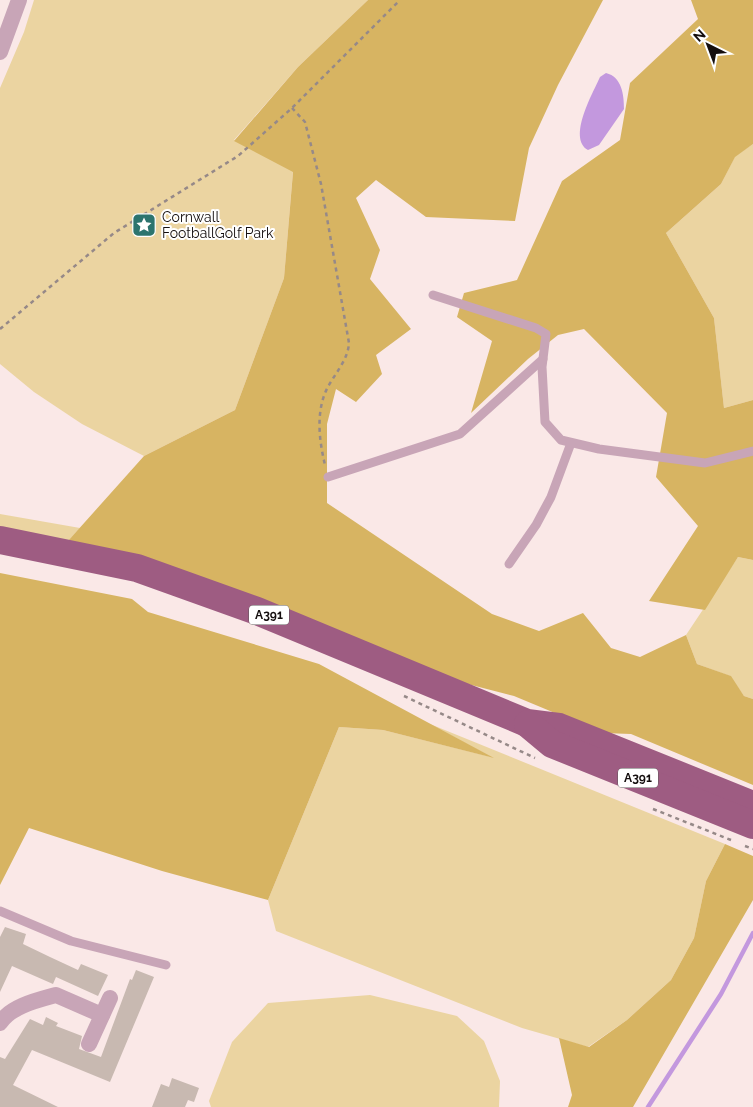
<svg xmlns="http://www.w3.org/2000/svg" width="753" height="1107" font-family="Raleway,sans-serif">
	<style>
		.green { fill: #ebd4a1 }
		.forest { fill: #d7b462 }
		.water { fill: #c398de }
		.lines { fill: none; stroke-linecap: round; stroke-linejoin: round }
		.stream { stroke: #c398de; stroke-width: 4.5 }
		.building { fill: #c8b9b1 }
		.path { stroke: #968988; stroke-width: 2.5; stroke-dasharray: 4 4; stroke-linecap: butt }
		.service { stroke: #c8a5b7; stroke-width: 9 }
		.minor { stroke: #c8a5b7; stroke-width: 16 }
		.trunk { stroke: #9e5c82; stroke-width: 28 }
		.labels { text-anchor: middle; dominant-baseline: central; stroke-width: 4; stroke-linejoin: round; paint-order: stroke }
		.shield { fill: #fff; stroke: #5a5656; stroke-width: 1 }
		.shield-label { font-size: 12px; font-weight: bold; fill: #140e0e }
		.poi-label { font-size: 14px; fill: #140e0e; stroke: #fff; text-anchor: start }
	</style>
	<rect width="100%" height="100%" fill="#fae8e7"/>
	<g class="green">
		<polygon points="34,0 368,0 298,67 234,140 293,171 284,278 235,410 144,456 82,424 34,392 0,364 0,88 24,32"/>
		<polygon points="753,144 753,400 724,408 714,318 666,233 721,184 735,156"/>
		<polygon points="0,514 80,528 68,541 0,532"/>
		<polygon points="738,557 753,560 753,699 744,696 730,676 697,664 686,635"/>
		<polygon points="430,724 725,844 706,881 694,938 671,980 627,1020 588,1047 522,1028 276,931 268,900 339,727 383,730 491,757"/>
		<polygon points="370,995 457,1016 484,1041 500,1081 499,1107 211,1107 209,1101 232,1042 268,1003"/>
	</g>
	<g class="forest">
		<polygon points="368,0 603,0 558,85 529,148 515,221 426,217 376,180 356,198 380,250 370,279 411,329 376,355 382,374 356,402 336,389 327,424 327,503 492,614 539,631 583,613 611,648 640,657 686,635 697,664 731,676 744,696 753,699 753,785 631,734 603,733 514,696 456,681 68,541 144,456 235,410 284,278 293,172 234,141 298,67"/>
		<polygon points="691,0 753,0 753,144 735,157 721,184 666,233 714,318 724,408 753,400 753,560 738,557 705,610 649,601 698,526 656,477 667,413 584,329 558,335 528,359 471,413 492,341 457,317 464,293 517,280 562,181 620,140 630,83 698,19"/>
		<polygon points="0,573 132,599 148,612 319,664 494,758 383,730 339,727 268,900 162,871 29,828 0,885"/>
		<polygon points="725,844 753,856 753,900 633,1107 568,1107 572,1095 559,1038 589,1047 627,1020 671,980 694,938 706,881"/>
	</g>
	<path class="water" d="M606,73c16,4 18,22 18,36l-25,36 -11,5c-21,-12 5,-57 12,-73z"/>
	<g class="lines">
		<polyline class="stream" points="648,1107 721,994 753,933"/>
	</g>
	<g class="building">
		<polygon points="5,927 26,934 23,944 50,957 78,970 81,964 108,975 98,996 56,977 53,984 12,966 0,992 0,937"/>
		<polygon points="136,970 154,977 110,1082 32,1050 13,1085 58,1107 0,1107 0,1057 5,1059 30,1019 43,1025 46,1017 58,1023 56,1026 82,1036 79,1049 101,1057 130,979 132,980"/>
		<polygon points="172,1078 199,1088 194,1102 188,1100 185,1107 152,1107 161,1084 169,1087"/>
	</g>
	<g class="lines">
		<g class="path">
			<path d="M292,108l13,14 16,62 28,159c-1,16 -12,28 -20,42 -14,24 -10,55 -4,80"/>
			<polyline points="0,329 114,233 238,156 292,108 400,0"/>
			<polyline points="404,696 535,758"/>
			<polyline points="653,809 731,840"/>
			<polyline points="745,846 753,849"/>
		</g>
		<g class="service">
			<polyline points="433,295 536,328 546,334 542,367 545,422 561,440 599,449 705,463 753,451"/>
			<polyline points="328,477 460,434 543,359"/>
			<polyline points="509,564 536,525 551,497 571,443"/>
			<polyline points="0,911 71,941 166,965"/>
		</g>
		<g class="minor">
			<polyline points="0,52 19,0"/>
			<path d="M0,1023c11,-17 38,-23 56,-28l46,20"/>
			<polyline points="89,1044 110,998"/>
		</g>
		<g class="trunk">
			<polyline points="0,540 137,568 257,611 527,723 559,727 753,805"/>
			<polyline points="528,724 552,744 753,825"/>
		</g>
	</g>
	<defs>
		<g id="sight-square" transform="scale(1.25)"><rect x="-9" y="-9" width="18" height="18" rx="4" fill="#2c746e" stroke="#fff"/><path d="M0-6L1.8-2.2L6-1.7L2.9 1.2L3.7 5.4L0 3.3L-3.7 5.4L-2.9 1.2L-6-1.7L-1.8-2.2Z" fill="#fff"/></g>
	</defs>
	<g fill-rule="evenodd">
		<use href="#sight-square" x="144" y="225"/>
	</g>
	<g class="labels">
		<g class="shield">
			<rect x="249" y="605.5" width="40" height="19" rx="4"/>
			<rect x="618" y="768.5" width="40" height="19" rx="4"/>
		</g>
		<g class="shield-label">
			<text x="269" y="615">A391</text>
			<text x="638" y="778">A391</text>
		</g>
		<g class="poi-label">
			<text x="162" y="217">Cornwall<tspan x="162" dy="16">FootballGolf Park</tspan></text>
		</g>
	</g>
	<g transform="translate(708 45) rotate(318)" stroke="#ffffff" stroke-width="4" paint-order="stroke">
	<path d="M0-4L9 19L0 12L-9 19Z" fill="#140e0e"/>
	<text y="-8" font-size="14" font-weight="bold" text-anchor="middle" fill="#140e0e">N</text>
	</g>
</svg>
